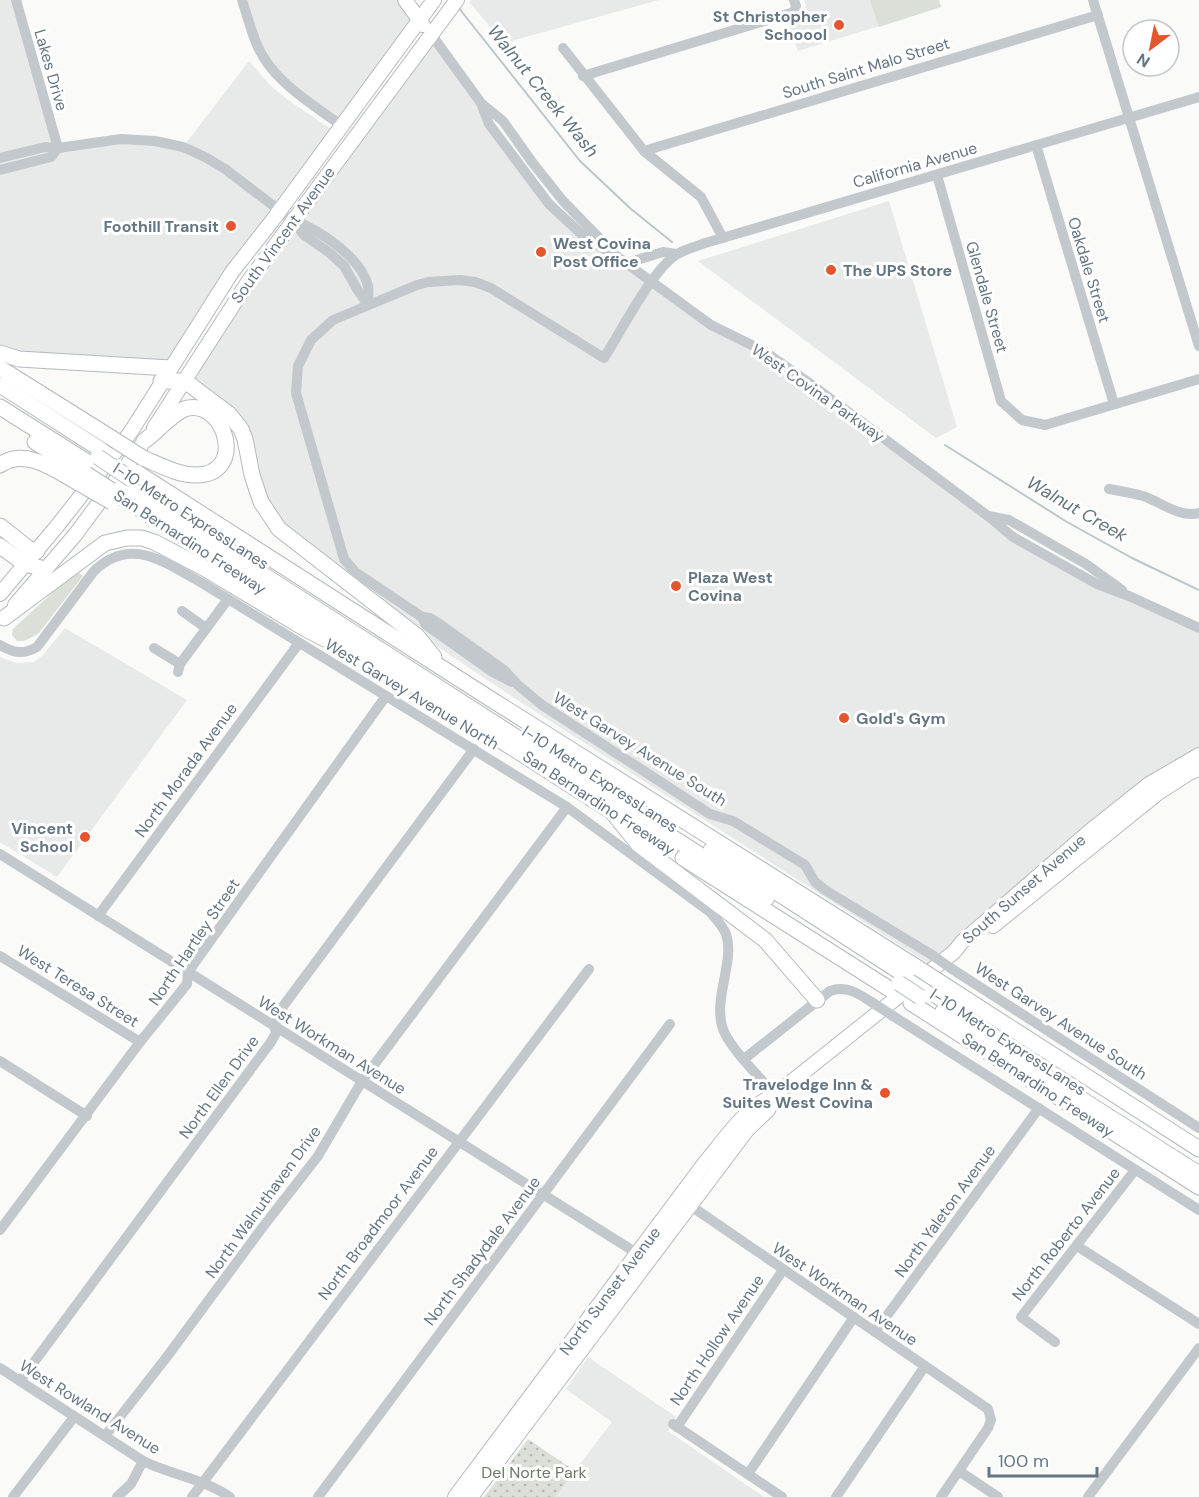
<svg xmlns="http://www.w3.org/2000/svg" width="1199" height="1497" font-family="'DM Sans',sans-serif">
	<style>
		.built { fill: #e8e9e9 }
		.grass { fill: #dadfd7 }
		.park { fill: url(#park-dots) }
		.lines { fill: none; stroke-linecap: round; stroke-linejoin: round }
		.stream { stroke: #bbc7cb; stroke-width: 2 }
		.major-casing { stroke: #b5babe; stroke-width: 16 }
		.highway-casing { stroke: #b4b9bd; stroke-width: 17 }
		.minor { stroke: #c3c8cc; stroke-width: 10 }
		.major { stroke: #fff; stroke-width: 14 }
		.highway { stroke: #fff; stroke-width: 15 }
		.highway-bridge-casing { stroke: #b4b9bd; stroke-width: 17; stroke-linecap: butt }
		.minor-bridge { stroke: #c3c8cc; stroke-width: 10 }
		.highway-bridge { stroke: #fff; stroke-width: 15 }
		.poi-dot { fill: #e4572e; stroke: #fff; stroke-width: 2 }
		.labels { text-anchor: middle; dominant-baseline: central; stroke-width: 6; stroke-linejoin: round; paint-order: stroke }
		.poi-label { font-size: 16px; font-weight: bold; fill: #657683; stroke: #fff; text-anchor: end }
		.street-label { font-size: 16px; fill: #657683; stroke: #fff }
		.park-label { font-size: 16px; fill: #687a64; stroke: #fff }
		.water-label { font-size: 18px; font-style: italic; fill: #60757c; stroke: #fff }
	</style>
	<defs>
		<pattern id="park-dots" width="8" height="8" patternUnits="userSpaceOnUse" patternTransform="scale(1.5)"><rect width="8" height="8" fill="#dadfd7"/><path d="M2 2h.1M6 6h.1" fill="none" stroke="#b4b9b4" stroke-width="1.8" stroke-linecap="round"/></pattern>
	</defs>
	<rect width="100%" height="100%" fill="#fafaf8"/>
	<g class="built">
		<polygon points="0,0 16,0 58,148 106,140 183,147 249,61 270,85 288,100 337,133 170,368 0,353"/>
		<polygon points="242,0 405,0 419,20 342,126 271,68"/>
		<polygon points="471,0 659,0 504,43 469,2"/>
		<polygon points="804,0 939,0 941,7 798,51 790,28 799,22 806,6"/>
		<polygon points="431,34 489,124 549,204 711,325 764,351 1015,534 1102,582 1199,628 1199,755 934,967 511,696 438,647 297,544 272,520 245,439 185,382"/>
		<polygon points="889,201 957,427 936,438 698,261"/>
		<polygon points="65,628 187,700 57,877 0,842 0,657 16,663 34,662 43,655"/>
		<polygon points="588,1357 676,1417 668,1431 764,1497 555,1497 612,1422 566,1389"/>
	</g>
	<g class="grass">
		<polygon points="870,0 939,0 941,7 879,27"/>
		<polygon points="76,571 83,576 38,634 24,641 17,641 12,635 13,629"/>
	</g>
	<polygon class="park" points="528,1439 575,1471 555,1497 484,1497"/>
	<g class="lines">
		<g class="stream">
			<polyline points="458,7 580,161 631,209 672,242"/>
			<polyline points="945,445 1067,522 1132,558 1199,590"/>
		</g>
		<g class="major-casing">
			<g id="major">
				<polyline points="405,0 423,25"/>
				<polyline points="154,428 248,282 457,0"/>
				<polyline points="0,594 58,525 130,433 232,272 272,221 434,0"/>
				<polyline points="15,605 75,535 141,446"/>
				<polyline points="993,926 1158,793 1189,773 1199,769"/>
				<path d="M455,1497l249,-333c21,-25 40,-56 71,-69l179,-143 8,-10 128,-111 59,-47 50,-29"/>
				<polyline points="471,1497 747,1130 768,1110 775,1095"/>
			</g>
		</g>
		<g class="highway-casing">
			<g id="highway">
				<polyline points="0,353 19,359 170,368"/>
				<polyline points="0,368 110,437"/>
				<polyline points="161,381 185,381 229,414 241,429 245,439 252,475 261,502 279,529 417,636 434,657"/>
				<polyline points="0,385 103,451"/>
				<polyline points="0,407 92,465"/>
				<polyline points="35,442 86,474"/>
				<path d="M143,458c17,7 35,17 53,17 51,0 30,-74 -8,-67 -13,2 -32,25 -44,33"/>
				<path d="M0,465c25,-18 55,5 77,17"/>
				<polyline points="136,472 489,698 918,968"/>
				<polyline points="125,486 767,898"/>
				<polyline points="118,495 625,820"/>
				<polyline points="0,526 29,549 37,551"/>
				<polyline points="0,546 25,564 45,569"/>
				<polyline points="4,618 105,543 127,538 142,538 154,542 202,567 304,628 325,639"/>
				<polyline points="614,814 638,844 765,940 817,1000"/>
				<polyline points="711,850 908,977"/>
				<polyline points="683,858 891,990"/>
				<polyline points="938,981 1199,1149"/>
				<polyline points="928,990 961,1012"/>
				<polyline points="911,1003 1199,1187"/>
				<polyline points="943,1011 1199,1174"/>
			</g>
		</g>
		<g class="minor">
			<polyline points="16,0 58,148"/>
			<path d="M242,0c5,15 9,31 15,45 16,37 54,58 85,81"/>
			<polyline points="1093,0 1199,346"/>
			<polyline points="431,34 481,103 503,121 532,162 563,201 609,248"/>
			<polyline points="563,48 644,151 701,197 723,238"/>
			<polyline points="583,76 794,12 796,6 794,0"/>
			<polyline points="481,103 489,124 549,204 588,240 615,255 711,325 764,351 808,382 988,516 1013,537 1097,584 1129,596 1199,628"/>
			<polyline points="1036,145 1114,404"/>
			<polyline points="644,151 1098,15"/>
			<polyline points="0,158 45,147 58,148 121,139 155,141 183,147 205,157 225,169 292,220 304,235 330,253 344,266 357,289 368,305"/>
			<polyline points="0,170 51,157 58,148"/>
			<polyline points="937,175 1001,401 1022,420 1045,425 1199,379"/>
			<path d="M293,220c26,10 68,37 75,66 1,6 0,13 0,19"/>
			<polyline points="627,263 663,252 676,254"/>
			<path d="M1109,489c11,2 23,4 34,7 18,6 36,22 56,17"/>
			<polyline points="988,516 1009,520 1086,564 1122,590"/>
			<polyline points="182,611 206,628"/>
			<polyline points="422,617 426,625 491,671 512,682"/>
			<path d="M0,645c14,8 23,10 37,2l57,-76c37,-36 71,-8 108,12l365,224 143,105c6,7 13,14 16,22 9,26 -12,62 -4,92 5,20 39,52 53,69"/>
			<polyline points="154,648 180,664"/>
			<polyline points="178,672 180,664 228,599"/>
			<polyline points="0,854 643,1257"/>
			<polyline points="98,916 299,643"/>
			<path d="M932,955l-107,-65 -10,-8 -10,-17 -72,-44 -23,-7 -168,-109 -24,-20 -14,-15 -63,-45 -11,-7 -8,-1 -67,-45 -11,-13 -48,-166 2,-27 13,-26 22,-20 84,-35 11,-3 32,-2 15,2 16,6 113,70c16,-25 49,-89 72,-103 7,-5 17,-7 26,-11l497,-147"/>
			<polyline points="0,956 140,1042"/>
			<polyline points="952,969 1199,1128"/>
			<polyline points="893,1016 1199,1210"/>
			<path d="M744,1059l86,-68c17,-6 29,3 43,12"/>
			<polyline points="0,1061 87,1116"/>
			<polyline points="685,1202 988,1409 991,1420 988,1428 941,1497"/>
			<polyline points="0,1230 140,1042 187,984 188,972 386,696"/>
			<polyline points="1077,1246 1199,1324"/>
			<polyline points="875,1332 1039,1108"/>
			<polyline points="1055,1342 1021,1317 1135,1170"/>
			<path d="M0,1368l143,93c29,14 61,18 87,36"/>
			<polyline points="20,1381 271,1042 276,1033 274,1026 284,1005 474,749"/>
			<polyline points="673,1424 782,1497"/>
			<polyline points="677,1427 783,1270"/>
			<polyline points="105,1436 166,1358 262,1228 318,1156 362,1081 567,807"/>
			<polyline points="959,1471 998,1497"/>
			<polyline points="748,1474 854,1317"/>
			<polyline points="13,1497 74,1417"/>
			<polyline points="117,1497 131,1484 143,1461"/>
			<polyline points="192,1497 589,969"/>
			<polyline points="318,1497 670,1024"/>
			<polyline points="836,1497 925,1366"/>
			<polyline points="1088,1497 1199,1348"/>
		</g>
		<use href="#major" class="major"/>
		<use href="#highway" class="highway"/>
		<g class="highway-bridge-casing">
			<g id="highway-bridge">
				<polyline points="110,437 143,458"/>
				<polyline points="98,457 131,479"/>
				<polyline points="86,474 111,490"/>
				<polyline points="77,482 112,502"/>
				<polyline points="918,968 938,981"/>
				<polyline points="899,983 920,997"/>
			</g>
		</g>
		<g class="minor-bridge">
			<polyline points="932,955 952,969"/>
			<polyline points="873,1003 893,1016"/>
		</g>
		<use href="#highway-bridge" class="highway-bridge"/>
	</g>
	<g class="poi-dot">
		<circle cx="839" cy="25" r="6"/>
		<circle cx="231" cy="226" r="6"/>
		<circle cx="541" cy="252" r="6"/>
		<circle cx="831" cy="270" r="6"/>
		<circle cx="676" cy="586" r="6"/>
		<circle cx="844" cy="718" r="6"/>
		<circle cx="85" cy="837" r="6"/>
		<circle cx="885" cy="1093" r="6"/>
	</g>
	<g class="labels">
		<g class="poi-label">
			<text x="827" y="16">St Christopher<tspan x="827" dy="18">Schoool</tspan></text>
			<text x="219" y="226">Foothill Transit</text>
			<text x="553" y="243" text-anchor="start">West Covina<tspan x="553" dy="18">Post Office</tspan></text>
			<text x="843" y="270" text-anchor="start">The UPS Store</text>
			<text x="688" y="577" text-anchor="start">Plaza West<tspan x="688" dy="18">Covina</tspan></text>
			<text x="856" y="718" text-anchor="start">Gold's Gym</text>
			<text x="73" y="828">Vincent<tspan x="73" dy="18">School</tspan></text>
			<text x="873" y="1084">Travelodge Inn &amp;<tspan x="873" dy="18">Suites West Covina</tspan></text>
		</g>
		<g class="street-label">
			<text transform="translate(866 68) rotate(-17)">South Saint Malo Street</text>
			<text transform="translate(51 70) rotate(74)">Lakes Drive</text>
			<text transform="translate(915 165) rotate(-16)">California Avenue</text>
			<text transform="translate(283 235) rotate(-54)">South Vincent Avenue</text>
			<text transform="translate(1089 270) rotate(73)">Oakdale Street</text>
			<text transform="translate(987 297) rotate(74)">Glendale Street</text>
			<text transform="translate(818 393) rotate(35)">West Covina Parkway</text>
			<text transform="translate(191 516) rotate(33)">I-10 Metro ExpressLanes</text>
			<text transform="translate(190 542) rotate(33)">San Bernardino Freeway</text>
			<text transform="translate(412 694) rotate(31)">West Garvey Avenue North</text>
			<text transform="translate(640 749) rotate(32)">West Garvey Avenue South</text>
			<text transform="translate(186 770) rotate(-54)">North Morada Avenue</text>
			<text transform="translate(600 779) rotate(33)">I-10 Metro ExpressLanes</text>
			<text transform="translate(599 803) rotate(33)">San Bernardino Freeway</text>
			<text transform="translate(1024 889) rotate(-41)">South Sunset Avenue</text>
			<text transform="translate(194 942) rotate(-56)">North Hartley Street</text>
			<text transform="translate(78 986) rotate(32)">West Teresa Street</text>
			<text transform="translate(1061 1021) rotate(33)">West Garvey Avenue South</text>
			<text transform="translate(1008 1042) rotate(33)">I-10 Metro ExpressLanes</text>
			<text transform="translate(332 1045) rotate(32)">West Workman Avenue</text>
			<text transform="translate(1038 1085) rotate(33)">San Bernardino Freeway</text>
			<text transform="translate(219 1087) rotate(-54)">North Ellen Drive</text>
			<text transform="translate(263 1202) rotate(-54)">North Walnuthaven Drive</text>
			<text transform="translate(945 1211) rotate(-54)">North Yaleton Avenue</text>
			<text transform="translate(378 1223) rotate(-53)">North Broadmoor Avenue</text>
			<text transform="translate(1066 1234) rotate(-52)">North Roberto Avenue</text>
			<text transform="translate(482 1251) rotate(-53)">North Shadydale Avenue</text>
			<text transform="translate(610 1291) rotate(-53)">North Sunset Avenue</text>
			<text transform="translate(845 1294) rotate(34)">West Workman Avenue</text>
			<text transform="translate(717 1340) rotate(-56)">North Hollow Avenue</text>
			<text transform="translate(90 1407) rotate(32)">West Rowland Avenue</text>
		</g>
		<g class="park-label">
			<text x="534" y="1472">Del Norte Park</text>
		</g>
		<g class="water-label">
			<text transform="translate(543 91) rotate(51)">Walnut Creek Wash</text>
			<text transform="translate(1077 509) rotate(30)">Walnut Creek</text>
		</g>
	</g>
	<g transform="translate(1151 48) rotate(212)"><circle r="28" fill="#ffffff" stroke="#c1c8cd" stroke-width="1.5"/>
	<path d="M0-4.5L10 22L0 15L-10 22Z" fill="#e4572e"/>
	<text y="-9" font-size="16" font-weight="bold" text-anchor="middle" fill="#657683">N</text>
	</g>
	<path d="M989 1467v9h108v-9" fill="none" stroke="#657683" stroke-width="3"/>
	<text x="998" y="1467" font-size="18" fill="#657683" stroke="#ffffff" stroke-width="4.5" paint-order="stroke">100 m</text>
</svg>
